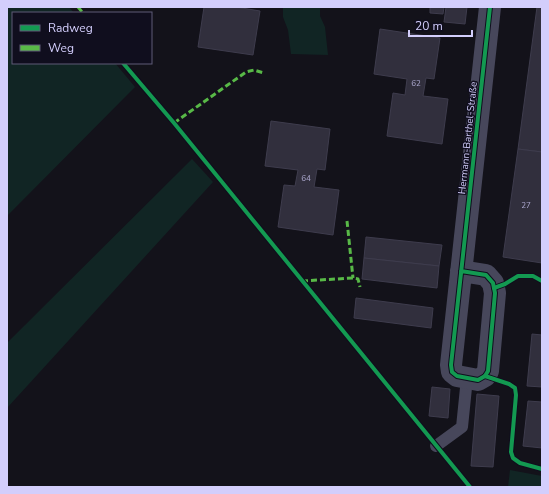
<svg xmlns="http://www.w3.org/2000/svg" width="549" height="494" font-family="'Nunito Sans',sans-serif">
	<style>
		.green { fill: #112524 }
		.building { fill: #312f3d; stroke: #3e3c4d }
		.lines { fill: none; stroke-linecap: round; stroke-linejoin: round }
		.service { stroke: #47475b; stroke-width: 12 }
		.minor { stroke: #47475b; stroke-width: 22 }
		.quiet { stroke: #58b947; stroke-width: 3; stroke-dasharray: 6 3; stroke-linecap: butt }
		.cycleway-casing { stroke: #100e1e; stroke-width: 6 }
		.cycleway { stroke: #139951; stroke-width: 4 }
		.labels { text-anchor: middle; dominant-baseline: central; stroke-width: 3; stroke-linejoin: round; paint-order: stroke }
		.number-label { font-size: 8px; fill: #aaa6cc }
		.street-label { font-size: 10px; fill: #d3cefc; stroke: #100e1e }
	</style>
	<rect width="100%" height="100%" fill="#13121a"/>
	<g class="green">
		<polygon points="7,7 69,7 74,13 13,13 13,63 115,63 135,87 7,216"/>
		<polygon points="283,7 320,7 320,16 325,27 328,55 291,54 288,30 283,17"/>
		<polygon points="192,159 213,182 7,408 7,343"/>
		<polygon points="510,470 542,476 542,487 508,487"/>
	</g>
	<g class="building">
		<polygon points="204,7 236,7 260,11 253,55 198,47"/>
		<polygon points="430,7 444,7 443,14 430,13"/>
		<polygon points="446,7 467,7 465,24 444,22"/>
		<polygon points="537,7 542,7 542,152 518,149"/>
		<polygon points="380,29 440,38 434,79 426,78 423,96 448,99 442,144 387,136 393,93 405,95 407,79 374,74"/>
		<polygon points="271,121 330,129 325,170 317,169 314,187 339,190 333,235 278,227 284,185 295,186 298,170 265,166"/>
		<polygon points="518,149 542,152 542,263 503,257"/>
		<polygon points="366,237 442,245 439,266 364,258"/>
		<polygon points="364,258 439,266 437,288 362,279"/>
		<polygon points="356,298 433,308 431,328 354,318"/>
		<polygon points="532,334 542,335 542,387 527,386"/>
		<polygon points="432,387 450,389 448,418 429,416"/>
		<polygon points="477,394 499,396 493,467 471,466"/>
		<polygon points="528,401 542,402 542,448 523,446"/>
	</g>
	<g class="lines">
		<polyline class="service" points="436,446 462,427 467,378"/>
		<polyline class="minor" points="461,271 486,275 493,283 495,293 488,371 485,376 478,380 457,376 452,372 451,365 490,7"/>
		<g class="quiet">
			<polyline points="78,7 83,13"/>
			<polyline points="174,123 246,72 254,70 264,73"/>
			<polyline points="347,221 353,278"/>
			<polyline points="302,281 353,278 358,279 360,287"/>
		</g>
		<g class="cycleway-casing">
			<g id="cycleway">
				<polyline points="123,63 174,123 470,487"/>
				<polyline points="461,271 486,275 493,283 495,293 488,371 485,376 478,380 457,376 452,372 451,365 490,7"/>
				<polyline points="494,288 505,284 518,276 533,276 542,281"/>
				<polyline points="485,376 509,384 515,388 516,395 511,452 513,458 520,463 542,469"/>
			</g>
		</g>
		<use href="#cycleway" class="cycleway"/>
	</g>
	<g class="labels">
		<g class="number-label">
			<text x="416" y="83">62</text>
			<text x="306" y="178">64</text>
			<text x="526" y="205">27</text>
		</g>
		<g class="street-label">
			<text transform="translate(468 138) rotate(-84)">Hermann-Barthel-Straße</text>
		</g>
	</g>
	<rect width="549" height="494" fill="none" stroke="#d3cefc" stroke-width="16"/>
	<rect x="12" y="12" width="140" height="52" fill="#100e1e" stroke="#5e5b77"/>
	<rect x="20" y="25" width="20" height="6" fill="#139951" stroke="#5e5b77"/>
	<text x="48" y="32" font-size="12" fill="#d3cefc">Radweg</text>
	<rect x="20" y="45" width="20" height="6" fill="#58b947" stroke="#5e5b77"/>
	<text x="48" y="52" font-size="12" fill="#d3cefc">Weg</text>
	<path d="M409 30v6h63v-6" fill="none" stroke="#d3cefc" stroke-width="2"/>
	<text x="415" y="30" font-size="12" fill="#d3cefc" stroke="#100e1e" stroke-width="3" paint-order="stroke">20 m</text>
</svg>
